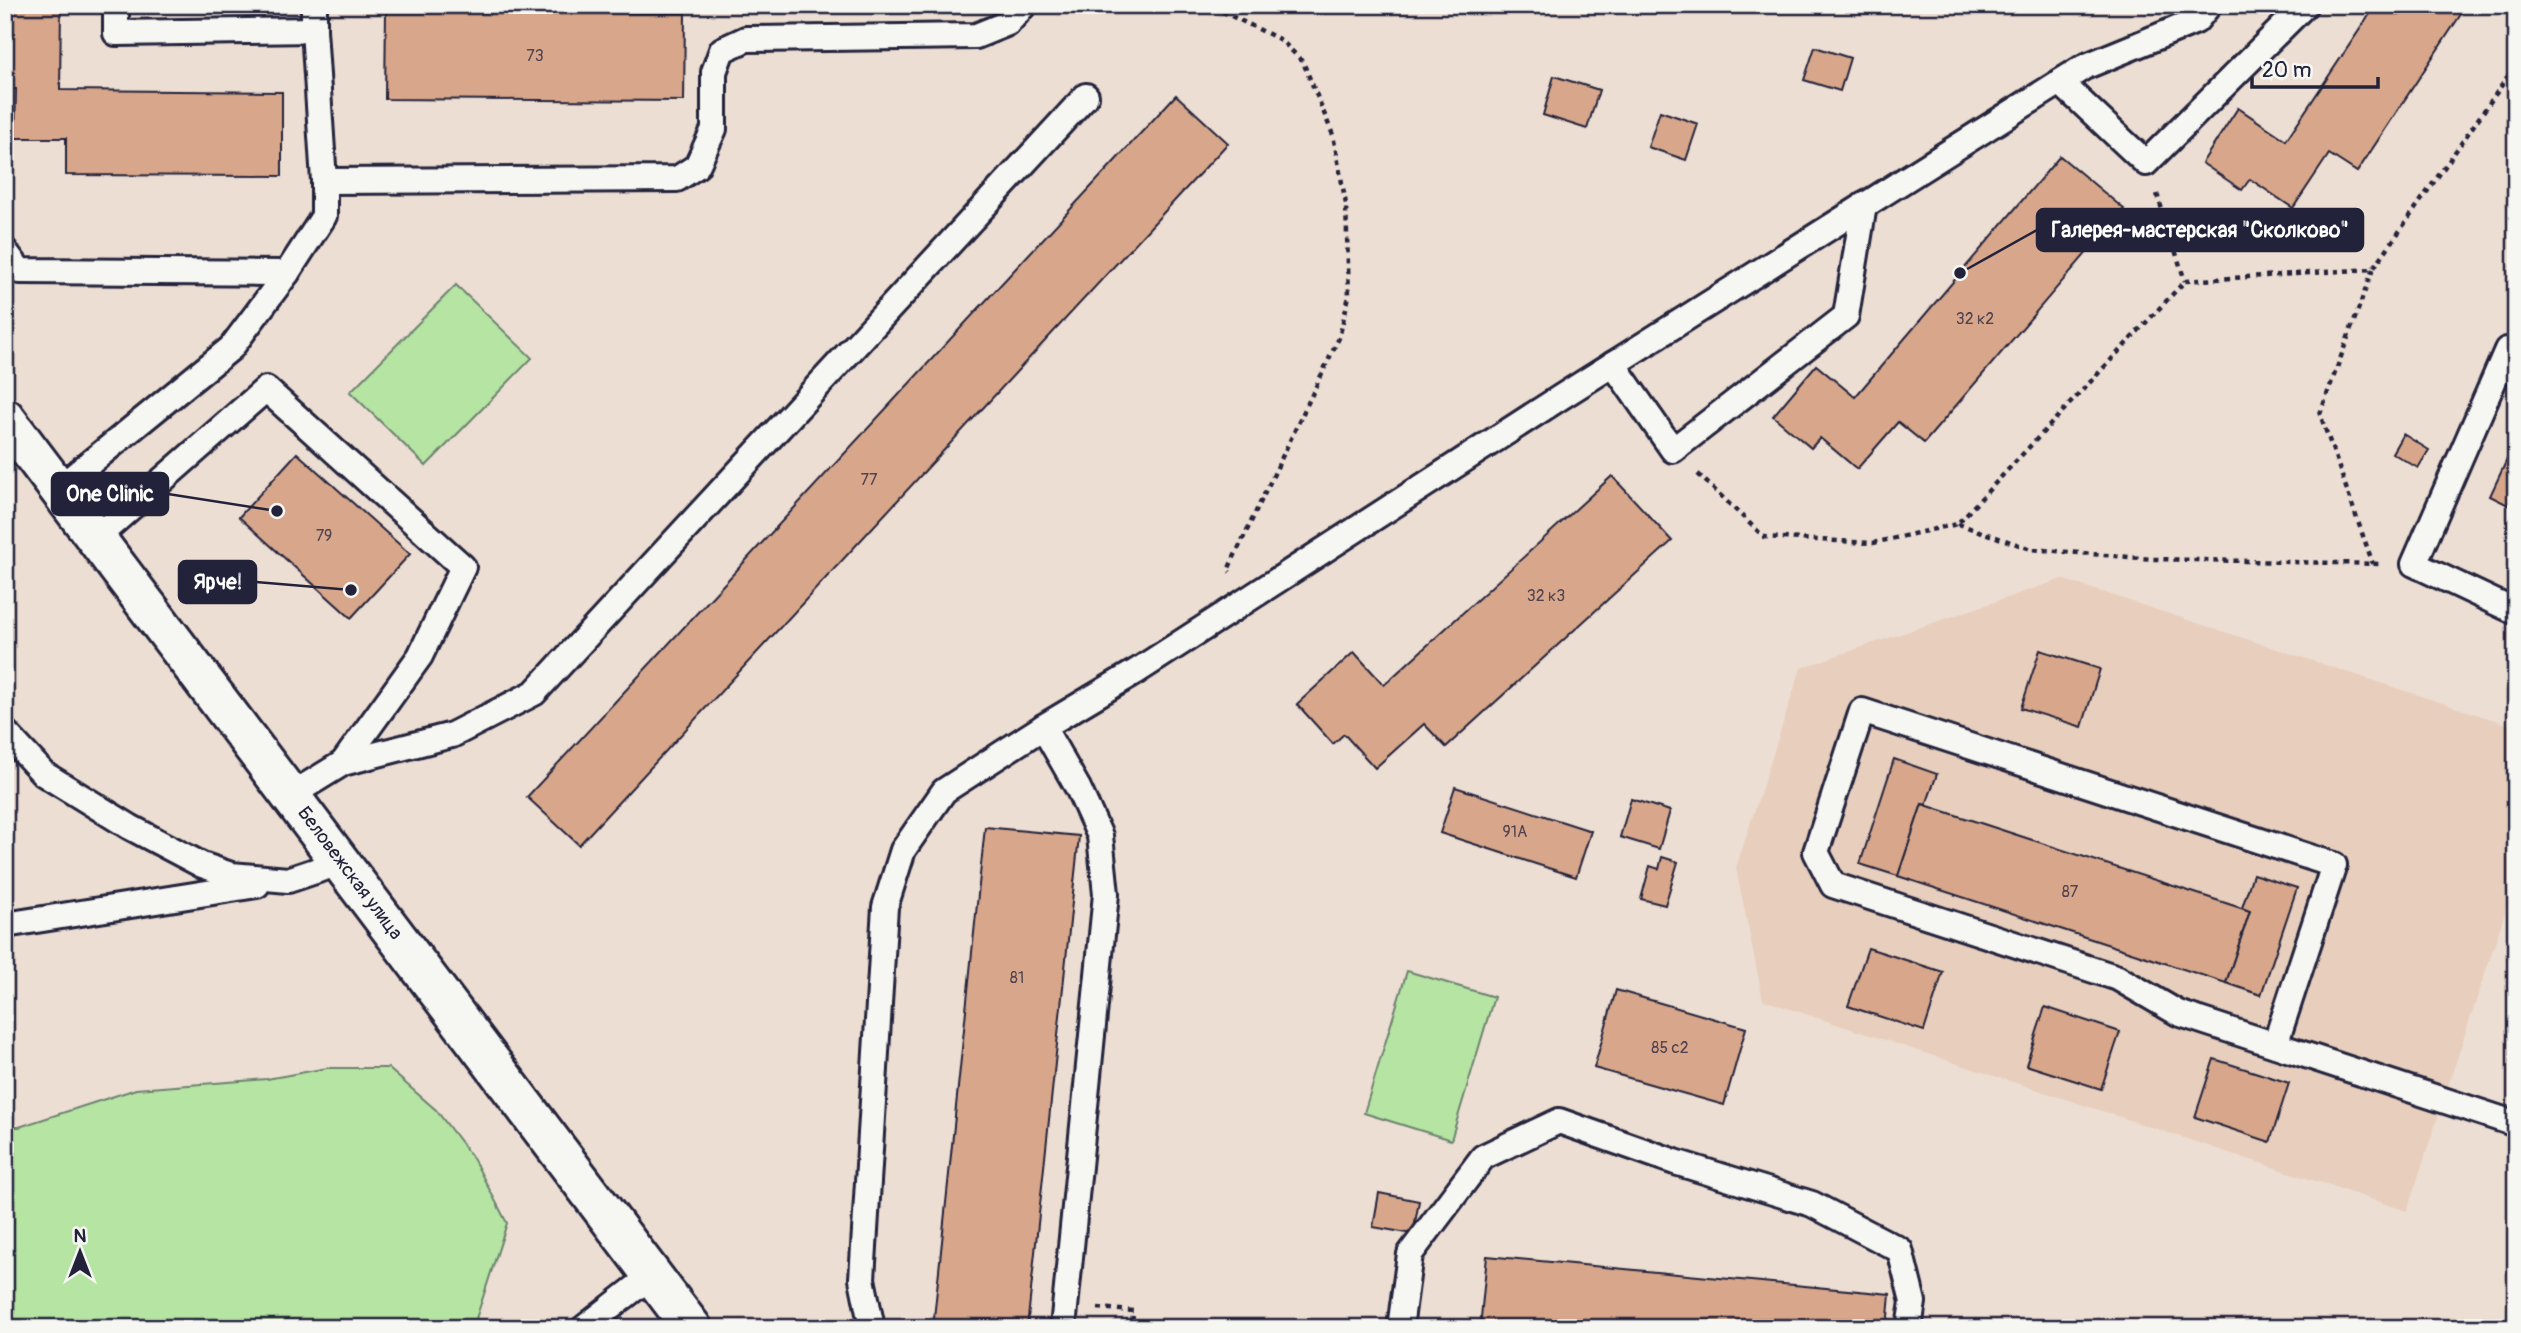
<svg xmlns="http://www.w3.org/2000/svg" width="2521" height="1333" font-family="Pangolin,sans-serif">
	<style>
		.built { fill: #e7cebd }
		.green { fill: #b6e4a3; stroke: #6c836f; stroke-width: 2 }
		.building { fill: #d8a78b; stroke: #22223b; stroke-width: 2 }
		.lines { fill: none; stroke-linecap: round; stroke-linejoin: round }
		.lane-casing { stroke: #22223b; stroke-width: 30 }
		.secondary-casing { stroke: #22223b; stroke-width: 44 }
		.path { stroke: #22223b; stroke-width: 4.5; stroke-dasharray: 5 5; stroke-linecap: butt }
		.lane { stroke: #f6f6f2; stroke-width: 24 }
		.secondary { stroke: #f6f6f2; stroke-width: 38 }
		.labels { text-anchor: middle; dominant-baseline: central; stroke-width: 5; stroke-linejoin: round; paint-order: stroke }
		.number-label { font-size: 16px; fill: #50434f }
		.street-label { font-size: 19px; fill: #22223b; stroke: #f6f6f2 }
		.leader { fill: none; stroke: #22223b; stroke-width: 2.5 }
		.callout-dot { fill: #22223b; stroke: #f6f6f2; stroke-width: 2.5 }
		.callout { fill: #22223b; stroke: #22223b; stroke-width: 2.5 }
		.callout-label { font-size: 21px; text-anchor: middle; font-weight: bold; fill: #fff }
	</style>
	<rect width="100%" height="100%" fill="#edded3"/>
	<filter id="ink" filterUnits="userSpaceOnUse"><feTurbulence type="fractalNoise" baseFrequency=".0143" numOctaves="2"/><feDisplacementMap in="SourceGraphic" scale="14" xChannelSelector="R" yChannelSelector="G"/><feConvolveMatrix kernelMatrix="1 2 1 2 8 2 1 2 1" color-interpolation-filters="sRGB"/></filter>
	<g filter="url(#ink)">
		<polygon class="built" points="2062,579 2516,727 2516,879 2407,1211 1763,1000 1736,868 1801,668"/>
		<g class="green">
			<polygon points="456,285 532,358 426,466 350,392"/>
			<polygon points="1407,971 1494,997 1451,1140 1364,1113"/>
			<polygon points="327,1068 388,1068 436,1110 474,1160 507,1223 473,1328 5,1328 5,1127 19,1127 136,1089 267,1079"/>
		</g>
		<g class="building">
			<polygon points="5,5 61,5 60,90 282,92 282,176 66,175 66,138 15,138 16,89 5,89"/>
			<polygon points="2376,5 2467,5 2357,172 2329,154 2293,208 2250,179 2242,190 2202,163 2238,108 2286,140"/>
			<polygon points="386,11 685,13 684,101 385,99"/>
			<polygon points="1815,47 1850,58 1840,91 1804,80"/>
			<polygon points="1554,76 1599,90 1587,129 1543,115"/>
			<polygon points="1176,95 1228,143 579,845 527,797"/>
			<polygon points="1660,111 1698,124 1686,160 1648,147"/>
			<polygon points="2060,156 2124,209 1924,443 1898,422 1857,469 1820,438 1811,448 1773,416 1816,365 1855,397"/>
			<polygon points="2403,434 2429,450 2418,468 2392,453"/>
			<polygon points="2516,440 2516,509 2490,496"/>
			<polygon points="297,453 410,554 351,618 239,517"/>
			<polygon points="1612,476 1672,541 1446,747 1424,724 1375,768 1344,734 1333,744 1297,704 1354,652 1384,685"/>
			<polygon points="2040,650 2100,669 2082,727 2021,708"/>
			<polygon points="1894,759 1937,774 1926,805 1922,804 1898,876 1860,864"/>
			<polygon points="1455,787 1591,831 1576,877 1440,833"/>
			<polygon points="1631,799 1670,811 1659,849 1620,837"/>
			<polygon points="1922,804 2250,911 2226,983 1898,876"/>
			<polygon points="985,827 1079,836 1027,1328 933,1328"/>
			<polygon points="1662,857 1678,862 1665,905 1641,899 1650,866 1659,869"/>
			<polygon points="2253,874 2297,888 2261,995 2226,983 2250,911 2242,908"/>
			<polygon points="1868,948 1943,972 1924,1031 1848,1006"/>
			<polygon points="1616,990 1746,1028 1724,1105 1594,1068"/>
			<polygon points="2045,1007 2120,1032 2101,1089 2026,1065"/>
			<polygon points="2214,1059 2289,1083 2270,1142 2195,1117"/>
			<polygon points="1379,1193 1419,1201 1413,1234 1373,1227"/>
			<polygon points="1487,1256 1890,1294 1887,1328 1480,1328"/>
		</g>
		<g class="lines">
			<g class="lane-casing">
				<g id="lane">
					<polyline points="314,5 314,30"/>
					<polyline points="2060,82 2146,163 2305,5"/>
					<polyline points="324,181 677,179 697,166 714,129 714,72 722,50 746,39 976,36 1008,23 1024,5"/>
					<polyline points="5,251 20,271 287,273"/>
					<polyline points="2507,350 2414,564 2516,612"/>
					<polyline points="1613,364 1673,450 1846,316 1864,205"/>
					<polyline points="58,489 231,348 287,273 324,216 324,181 314,30 116,33 116,5"/>
					<polyline points="96,538 266,389 463,567 420,656 343,763"/>
					<polyline points="1043,727 1078,788 1100,836 1106,894 1063,1328"/>
					<polyline points="5,732 44,774 130,827 202,865 231,875 288,880 342,862"/>
					<polyline points="291,795 343,763 452,735 534,693 1086,96"/>
					<polyline points="5,925 257,885"/>
					<polyline points="2275,1045 2334,865 1862,711 1816,852 1833,885 2118,978 2178,1013 2516,1124"/>
					<polyline points="584,1328 652,1275"/>
					<polyline points="872,1328 862,1279 885,907 903,850 944,791 1043,727 1137,671 1561,397 2060,82 2084,67 2196,21 2209,5"/>
					<polyline points="1400,1328 1410,1254 1483,1157 1559,1121 1675,1162 1812,1204 1900,1250 1913,1302 1909,1328"/>
				</g>
			</g>
			<g class="secondary-casing">
				<polyline id="secondary" points="5,418 692,1328"/>
			</g>
			<g class="path">
				<polyline points="1215,5 1219,10 1281,40 1303,62 1333,135 1346,204 1349,296 1339,338 1228,570 1230,572"/>
				<polyline points="2157,194 2185,281"/>
				<polyline points="2373,269 2320,414 2373,564"/>
				<polyline points="1698,474 1764,537 1873,543 1957,524 2185,281 2373,269 2516,65"/>
				<polyline points="1958,524 2031,549 2153,559 2382,564"/>
				<polyline points="1098,1308 1133,1311 1132,1328"/>
			</g>
			<use href="#lane" class="lane"/>
			<use href="#secondary" class="secondary"/>
		</g>
	</g>
	<g class="labels">
		<g class="number-label">
			<text x="535" y="56">73</text>
			<text x="1975" y="319">32 к2</text>
			<text x="869" y="480">77</text>
			<text x="324" y="536">79</text>
			<text x="1546" y="596">32 к3</text>
			<text x="1515" y="832">91А</text>
			<text x="2070" y="892">87</text>
			<text x="1017" y="978">81</text>
			<text x="1670" y="1048">85 с2</text>
		</g>
		<g class="street-label">
			<text transform="translate(350 873) rotate(53)">Беловежская улица</text>
		</g>
	</g>
	<path class="leader" d="M1960 273L2037 230M277 511L168 494M351 590L256 582"/>
	<g class="callout-dot">
		<circle cx="1960" cy="273" r="7"/>
		<circle cx="277" cy="511" r="7"/>
		<circle cx="351" cy="590" r="7"/>
	</g>
	<g class="callout">
		<rect x="2037" y="209" width="326" height="42" rx="7"/>
		<rect x="52" y="473" width="116" height="42" rx="7"/>
		<rect x="179" y="561" width="77" height="42" rx="7"/>
	</g>
	<g class="callout-label">
		<text x="2200" y="237">Галерея-мастерская "Сколково"</text>
		<text x="110" y="501">One Clinic</text>
		<text x="218" y="589">Ярче!</text>
	</g>
	<rect width="2521" height="1333" fill="none" stroke="#f6f6f2" stroke-width="28"/>
	<rect x="14" y="14" width="2493" height="1305" fill="none" stroke="#22223b" stroke-width="2.5" filter="url(#ink)"/>
	<g transform="translate(80 1252)" stroke="#f6f6f2" stroke-width="5" paint-order="stroke">
	<path d="M0-5L12 26L0 18L-12 26Z" fill="#22223b"/>
	<text y="-10" font-size="19" font-weight="bold" text-anchor="middle" fill="#22223b">N</text>
	</g>
	<path d="M2252 77v10h126v-10" fill="none" stroke="#22223b" stroke-width="3.5"/>
	<text x="2262" y="77" font-size="21" fill="#22223b" stroke="#f6f6f2" stroke-width="5" paint-order="stroke">20 m</text>
</svg>
